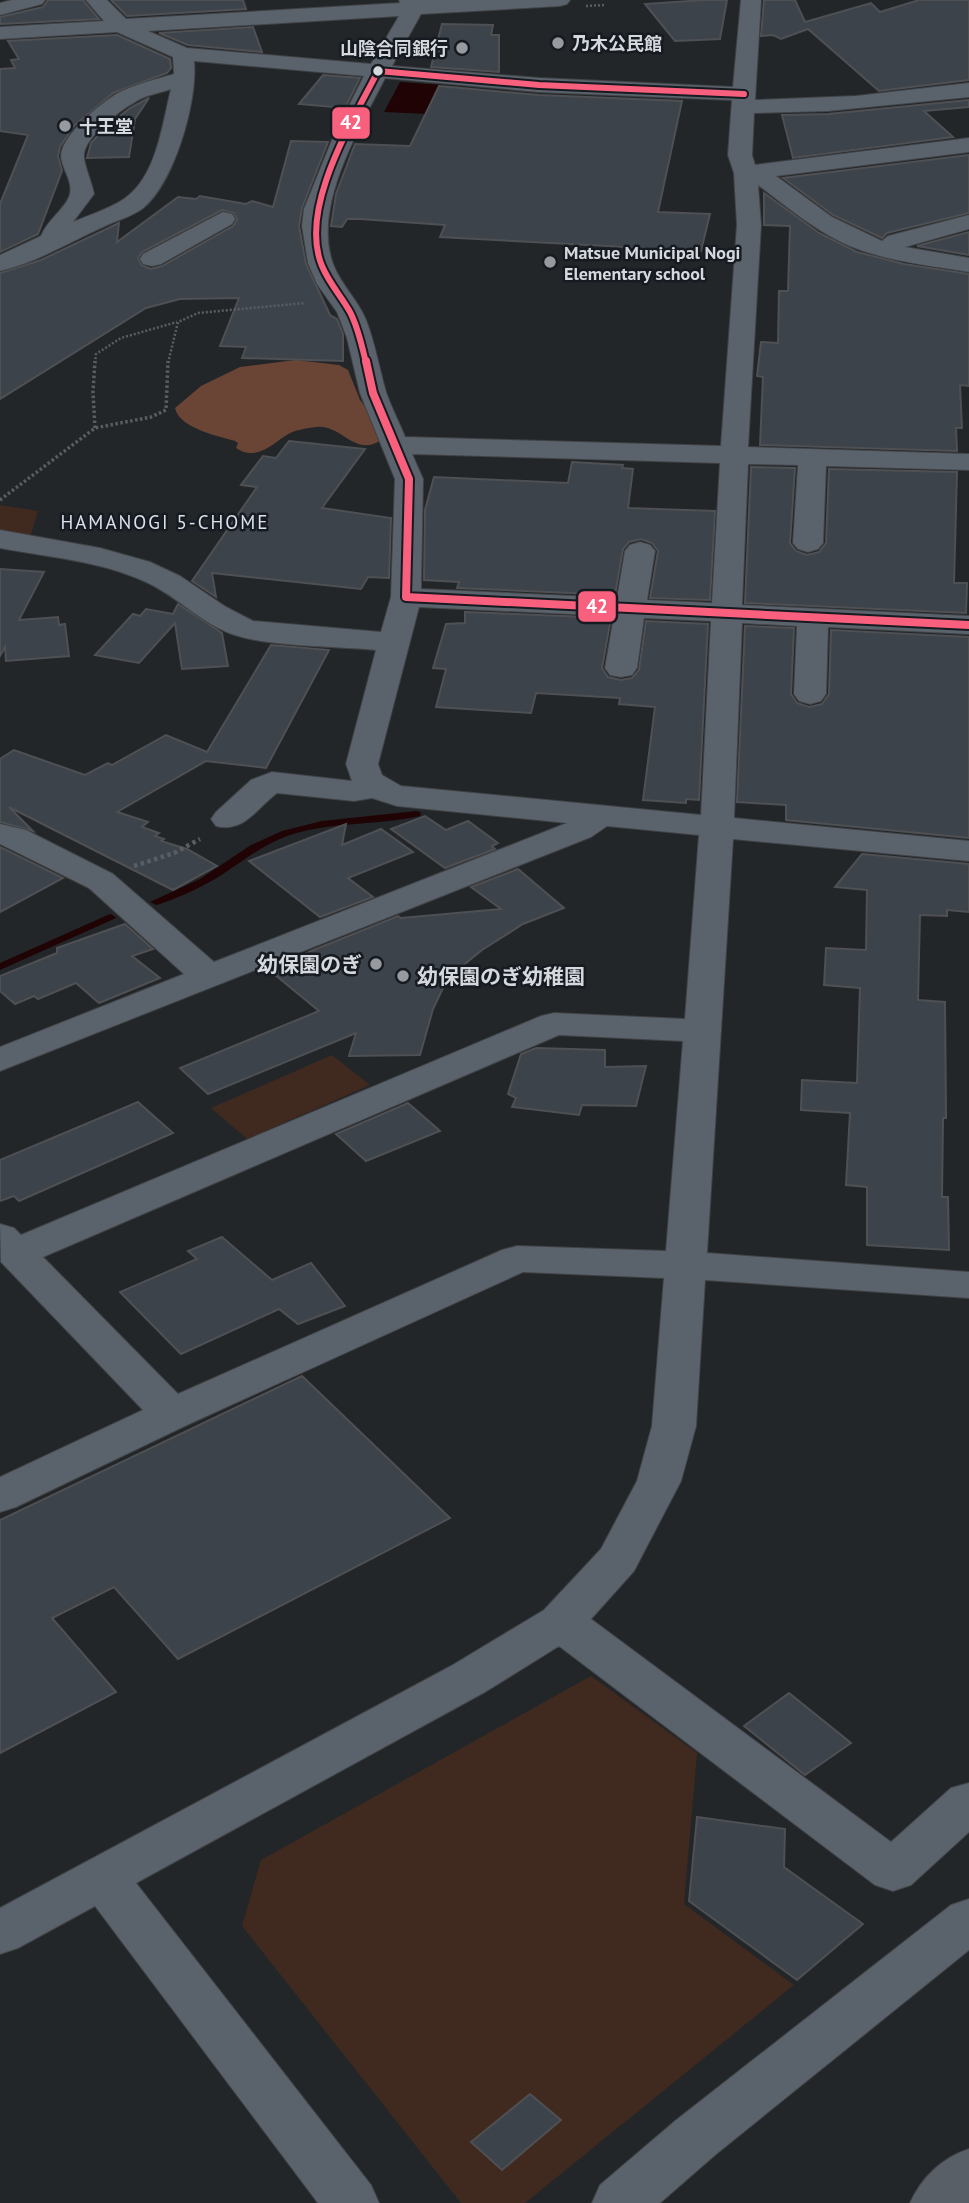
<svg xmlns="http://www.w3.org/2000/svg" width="969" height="2203" font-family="'PT Sans','Noto Sans JP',sans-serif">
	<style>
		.green { fill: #40291f }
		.forest { fill: #6a4535 }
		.water { fill: #200304 }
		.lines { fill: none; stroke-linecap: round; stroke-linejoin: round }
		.stream { fill: #200304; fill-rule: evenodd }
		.building { fill: #3d434a; stroke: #4e5053; stroke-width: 2; fill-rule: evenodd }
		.minor-casing { stroke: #404245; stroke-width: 2 }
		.highway-casing { stroke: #404245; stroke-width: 2 }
		.path-far2 { stroke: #595e64; stroke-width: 2.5; stroke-dasharray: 2 2; stroke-linecap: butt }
		.path-far1 { stroke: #595e64; stroke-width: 3.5; stroke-dasharray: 2.5 2.5; stroke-linecap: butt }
		.path { stroke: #595e64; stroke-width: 4.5; stroke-dasharray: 3.5 3.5; stroke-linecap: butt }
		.minor { fill: #5a626b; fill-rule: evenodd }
		.highway { fill: #595f67; fill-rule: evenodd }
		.bus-1-far1-casing { stroke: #161b22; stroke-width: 10 }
		.bus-1-casing { stroke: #161b22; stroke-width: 12 }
		.bus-1-far1 { stroke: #f8607d; stroke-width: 6 }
		.bus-1 { stroke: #f8607d; stroke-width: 8 }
		.poi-dot { fill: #979a9e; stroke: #161b22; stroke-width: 2.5 }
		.bus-dot { fill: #d5d8dd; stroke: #161b22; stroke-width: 2.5 }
		.labels { text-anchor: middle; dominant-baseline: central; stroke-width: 5; stroke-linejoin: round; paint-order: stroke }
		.far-poi-label { font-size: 18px; font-weight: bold; fill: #d5d8dd; stroke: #161b22; text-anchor: start }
		.far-neighbourhood-label { font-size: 19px; letter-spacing: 2px; fill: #dae1eb; stroke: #161b22 }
		.poi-label { font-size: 21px; font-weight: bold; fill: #d5d8dd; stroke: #161b22; text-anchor: end }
		.line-badge { stroke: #161b22; stroke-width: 2.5 }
		.badge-label { font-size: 19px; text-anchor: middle; font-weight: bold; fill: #fff }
	</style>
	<rect width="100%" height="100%" fill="#232629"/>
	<g class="green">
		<polygon points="0,505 38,511 29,540 0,535"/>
		<polygon points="332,1055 370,1085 247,1139 211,1108"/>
		<polygon points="591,1676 697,1753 684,1904 794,1985 525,2203 461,2203 242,1926 261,1860"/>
	</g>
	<path class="forest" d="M296,360l43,5 9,5 12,30 16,21 5,19c-26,18 -39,-16 -65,-13 -9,1 -23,3 -31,9 -15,10 -30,25 -49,12l2,-5 -3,-2c-17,-5 -56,-13 -60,-33l26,-22 39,-19z"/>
	<polygon class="water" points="400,82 442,85 427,114 384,112"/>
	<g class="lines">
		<g class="stream">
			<path d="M416,811l4,1 1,2 -1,2c-44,10 -90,5 -133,20 -24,9 -43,24 -64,38 -20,13 -41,22 -63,30l-4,1 -6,-3 50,-23 51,-34 31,-14 40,-10z"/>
			<polygon points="110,914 116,917 114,919 0,970 0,963"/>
		</g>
	</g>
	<g class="building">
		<polygon points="48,0 83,0 99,19 0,24 0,17 43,7"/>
		<polygon points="111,0 243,0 246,9 127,16"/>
		<polygon points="704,0 727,0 720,39 675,41 645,4"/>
		<polygon points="764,0 795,0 805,22 871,3 880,12 919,0 969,0 969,80 879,91 808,29 781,39 773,35 761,36"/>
		<polygon points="442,24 493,25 491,35 499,35 499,72 431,67"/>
		<polygon points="253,27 262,52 188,45 159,33"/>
		<polygon points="117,35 170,59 171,68 167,73 113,93 74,126 60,147 58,156 62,171 38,234 0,252 0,204 28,135 0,131 0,69 15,68 11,60 19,59 8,41"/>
		<polygon points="323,75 360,78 345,108 299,104"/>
		<polygon points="439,86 539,95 682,101 658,212 710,214 701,251 440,237 445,225 360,219 347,219 342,227 331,226 336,194 355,144 410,146"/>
		<polygon points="149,98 135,119 129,157 87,158 91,143 105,128 130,108"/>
		<polygon points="969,100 969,107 924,111 953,137 793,158 782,115 828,114"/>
		<path d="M291,141l37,1 -26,66 -3,18 7,38 24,51 7,4 6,15v27l-101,-3 4,-11 -26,-1 19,-48 -59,1 -34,9 -146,91v-126l41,-13 78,-37 -2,19 61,-45 18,2 4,-3 46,8 6,-3 21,6zM222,210l12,3 3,7 -4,6 -71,40 -11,3 -10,-4 -3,-7 4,-6z"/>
		<polygon points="969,155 969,213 887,233 882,238 833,215 783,178"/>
		<polygon points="764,193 819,233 857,252 904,264 969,274 969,386 960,385 962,428 956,428 957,451 760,445 763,377 757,376 761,342 778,343 779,291 788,291 790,226 764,225"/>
		<polygon points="969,232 969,255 917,246"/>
		<polygon points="289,441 365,449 322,508 391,518 389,578 368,577 361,589 212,573 216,597 192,581 257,487 241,485 263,456 276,458"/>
		<polygon points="572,462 623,465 622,468 633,469 628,508 715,511 710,600 650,598 658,551 652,543 641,539 629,542 623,549 615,595 457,588 459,582 424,580 425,510 434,477 568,483"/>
		<polygon points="751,467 795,468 790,543 796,551 807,555 819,552 826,543 829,469 957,472 954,583 967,583 966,613 745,603"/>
		<polygon points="0,569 44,572 19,620 58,617 59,625 65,624 69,656 6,661 5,647 0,656"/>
		<polygon points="178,604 222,633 228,666 182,669 175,623 139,663 95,655 133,614 140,616 146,609 173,614"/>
		<polygon points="465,612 611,618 602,668 608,677 621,680 632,678 639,670 646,621 708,624 699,800 686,799 686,803 643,800 655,707 619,704 620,698 536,693 531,713 436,707 446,669 433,668 446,624 465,623"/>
		<polygon points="745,626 794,628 791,694 797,703 809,707 822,704 829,694 831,630 969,637 969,838 786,820 786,805 737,802"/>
		<polygon points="271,645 329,650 266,768 206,761 117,812 148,822 142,827 159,833 155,836 164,839 161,841 187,849 217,866 173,890 9,807 33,831 0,822 0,759 14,750 85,775 108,763 112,765 166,735 207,752"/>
		<polygon points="425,816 446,830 468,821 498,843 492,846 495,849 445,868 391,829"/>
		<polygon points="346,824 342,845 381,829 413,852 348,878 373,897 320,917 249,861"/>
		<polygon points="0,847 63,878 0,912"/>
		<polygon points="862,854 969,864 969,912 947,910 947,916 920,915 918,1000 945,1002 946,1118 943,1118 942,1197 948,1197 949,1250 867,1245 867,1187 846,1185 850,1113 801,1110 802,1080 857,1083 860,988 824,985 826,948 866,950 867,890 835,887"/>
		<polygon points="518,869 564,908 523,924 482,950 460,968 443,988 433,1009 420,1055 349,1056 356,1033 208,1094 180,1068 319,1011 274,974 292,961 311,951 398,916 401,918 501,909 471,887"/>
		<polygon points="125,924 153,949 132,956 160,978 99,1003 76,983 38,999 34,996 15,1004 0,991 0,976 57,953 57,948"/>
		<polygon points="536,1048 605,1050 605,1067 646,1066 636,1106 582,1105 579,1115 512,1107 516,1098 508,1094 521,1054"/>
		<polygon points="138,1102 173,1133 19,1201 14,1196 0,1201 0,1160"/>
		<polygon points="408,1103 440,1131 366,1161 336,1134"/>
		<polygon points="222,1237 272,1280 311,1263 345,1306 298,1324 279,1309 181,1354 120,1292 197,1259 188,1251"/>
		<polygon points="302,1376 450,1518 178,1659 114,1587 52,1618 116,1692 0,1753 0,1520"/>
		<polygon points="789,1693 851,1743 805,1775 744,1726"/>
		<polygon points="697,1817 785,1829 784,1867 863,1924 797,1980 689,1901"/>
		<polygon points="530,2094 561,2120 502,2170 471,2142"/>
	</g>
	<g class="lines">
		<g class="minor-casing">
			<g id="minor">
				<polygon points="12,0 45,0 42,4 0,15 0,3"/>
				<path d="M86,0h21l19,19 274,-16 -1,-3h171l-3,4 -7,2 -139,8 -29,52 147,12 194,9 8,-87h20l-6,100 101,-4 113,-13v14l-141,14 -74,2 -2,42 3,10 214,-27v14l-193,24 56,41 50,24 6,-5 81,-21v14l-64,18 64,11v14c-42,-7 -87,-11 -126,-29 -31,-15 -57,-37 -85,-58l3,40 -13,222 221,7v16l-143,-4 -3,77 -5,6 -10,3 -10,-3 -5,-6 5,-78 -50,-1 -6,141 227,11v18l-141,-7 -2,67 -5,7 -11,3 -11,-3 -5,-7 3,-68 -55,-3 -8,195 235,23v20l-236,-22 -26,414 262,19v26l-264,-18 -9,146 -15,55 -47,90 -43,48 300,223 60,-54 18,-5v49l-58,53 -18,6 -18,-6 -316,-239 -74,46 -349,191 235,302 8,18h-61l-223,-297 -77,42 -18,6v-46l451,-242 93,-56 57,-61 36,-68 15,-55 12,-148 -141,-6 -336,153 -171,82 -16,5v-35l143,-67 -142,-148 -1,-38 14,4 7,7 520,-219 13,-3 131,6 14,-184 -92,-9 -16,11 -591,234v-24l184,-73 -95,-86 -89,-44v-20l26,6 87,44 101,88 353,-139 -170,-17 -25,-8 -18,3 -77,-8c-20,15 -33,40 -61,33l-5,-7 5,-7 35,-32 21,-8 80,9 -6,-17 30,-114c-40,-4 -101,-3 -138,-14 -35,-10 -59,-39 -92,-54 -46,-21 -97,-25 -146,-34v-18l100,18 50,14 30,14 46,31 27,14 128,11 10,-35 4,-118 -35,-86 -13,-55 -10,-26 -20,-28 -9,-21 -6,-37 2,-17 30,-74 30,-59 -170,-15c4,40 -20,123 -52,148 -11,8 -27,12 -39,18 -34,15 -67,36 -103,44v-16l41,-19c7,-17 22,-25 28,-39 6,-14 -8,-29 -8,-41 0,-21 44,-57 61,-65 17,-8 35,-12 52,-17l-1,-17 -56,-25 -117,7v-12l104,-6zM399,16l-28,48 -184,-16 -39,-17zM385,78l154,14 193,8 -4,55 6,18 3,52 -16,221 -316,-9c-6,-15 -14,-30 -19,-45 -7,-24 -11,-49 -20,-72 -8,-20 -25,-35 -33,-56 -21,-58 26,-134 52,-186zM171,89c-9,36 -14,87 -47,110 -15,10 -35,16 -51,23l21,-28c-2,-11 -10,-29 -10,-37 -2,-18 36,-47 51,-55 10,-7 25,-9 36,-13zM412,454l308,9 -8,140 -65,-3 8,-49 -5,-6 -10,-3 -10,3 -5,6 -8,47 -196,-9 2,-110zM419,607l195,9 -9,52 5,7 11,2 11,-2 5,-7 7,-50 67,3 -10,194 -300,-29 -19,-11 -4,-11zM559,1035l124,6 -17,210 -149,-5 -15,4 -324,144 -135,-137z"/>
				<polygon points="223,212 232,214 235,219 232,224 161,264 152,266 143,264 140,259 143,254"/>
				<polygon points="969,1899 969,1950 715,2155 660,2203 592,2203 600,2185 675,2121 951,1905"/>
			</g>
		</g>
		<g class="highway-casing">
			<path id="highway" d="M969,2149v54h-59c12,-26 32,-45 59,-54z"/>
		</g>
		<g class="path-far2">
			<polyline points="586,6 606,5"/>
			<polyline points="95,363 96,354 121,338 177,322"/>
			<polyline points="168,363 178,322 198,313 305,303"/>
		</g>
		<g class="path-far1">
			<polyline points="95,428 93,392 95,361"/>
			<polyline points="0,500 95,428 151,417 166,410 168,361"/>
		</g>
		<polyline class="path" points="134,866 174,853 200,839"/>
		<use href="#minor" class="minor"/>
		<use href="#highway" class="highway"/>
		<g class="bus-1-far1-casing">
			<path id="bus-1-far1" d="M366,363c-4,-17 -8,-36 -16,-51 -9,-16 -21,-29 -28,-46 -24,-57 30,-144 56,-195l161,14 205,9"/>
		</g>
		<g class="bus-1-casing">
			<polyline id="bus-1" points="366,361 373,393 409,479 406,597 969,625"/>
		</g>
		<use href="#bus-1-far1" class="bus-1-far1"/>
		<use href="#bus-1" class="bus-1"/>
	</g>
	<g class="poi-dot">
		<circle cx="558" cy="43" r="7"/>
		<circle cx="462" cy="48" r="7"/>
		<circle cx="65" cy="126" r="7"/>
		<circle cx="550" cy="262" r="7"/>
		<circle cx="376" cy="964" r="7"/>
		<circle cx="403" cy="976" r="7"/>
	</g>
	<circle class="bus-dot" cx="378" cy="71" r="6"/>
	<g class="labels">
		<g class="far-poi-label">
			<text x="572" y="43">乃木公民館</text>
			<text x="448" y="48" text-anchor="end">山陰合同銀行</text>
			<text x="79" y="126">十王堂</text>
			<text x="564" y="252">Matsue Municipal Nogi<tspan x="564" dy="21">Elementary school</tspan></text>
		</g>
		<g class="far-neighbourhood-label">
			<text x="165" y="522">HAMANOGI 5-CHOME</text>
		</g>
		<g class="poi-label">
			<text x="362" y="964">幼保園のぎ</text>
			<text x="417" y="976" text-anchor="start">幼保園のぎ幼稚園</text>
		</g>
	</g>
	<g class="line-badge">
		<rect x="331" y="106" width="40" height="34" rx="7" fill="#f8607d"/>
		<rect x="577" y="590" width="40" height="33" rx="7" fill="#f8607d"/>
	</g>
	<g class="badge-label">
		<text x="351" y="129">42</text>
		<text x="597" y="613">42</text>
	</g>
</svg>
